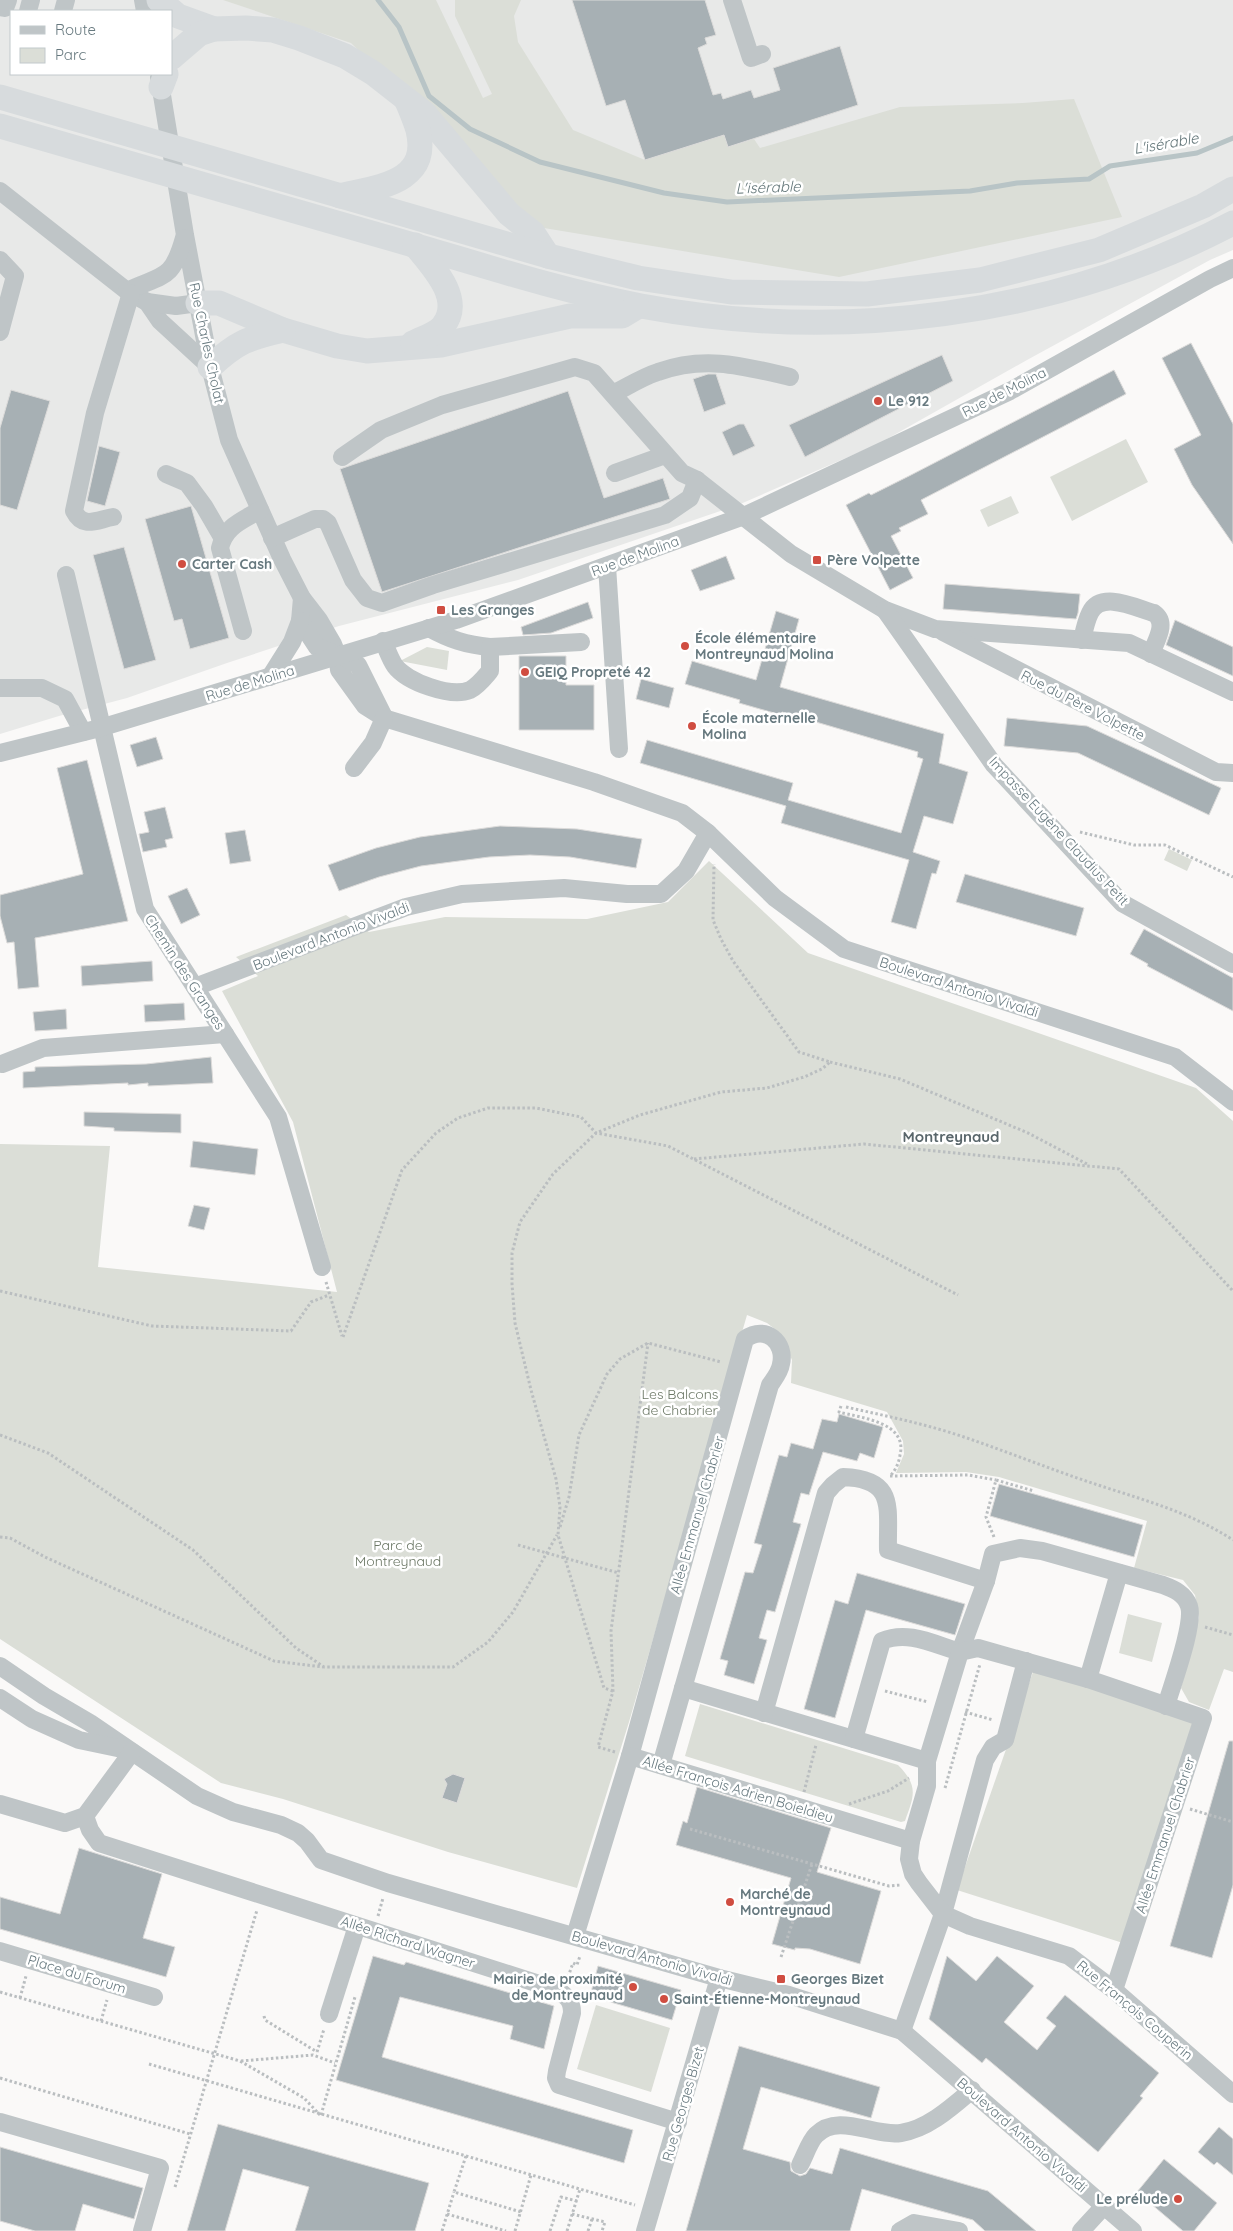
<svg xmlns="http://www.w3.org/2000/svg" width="1233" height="2231" font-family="Quicksand,sans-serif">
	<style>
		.built { fill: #e8e9e8; fill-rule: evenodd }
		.green { fill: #dbded7 }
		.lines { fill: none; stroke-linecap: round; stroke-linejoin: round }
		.stream { stroke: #b8c4c6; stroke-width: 5 }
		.building { fill: #a7b0b4; stroke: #dcdbda }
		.path { stroke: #babec0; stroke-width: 3; stroke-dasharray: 2.5 2.5; stroke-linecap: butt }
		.minor { stroke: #bfc5c7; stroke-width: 18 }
		.highway { stroke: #d7dbdd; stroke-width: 25 }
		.poi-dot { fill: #d04d41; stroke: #fff; stroke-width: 2 }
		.labels { text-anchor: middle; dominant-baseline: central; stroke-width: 5; stroke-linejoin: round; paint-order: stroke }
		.street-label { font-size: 14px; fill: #67797f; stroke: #fff }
		.poi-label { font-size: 14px; font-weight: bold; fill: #67797f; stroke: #fff; text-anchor: start }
		.park-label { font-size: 14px; fill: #6c7866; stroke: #fff }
		.water-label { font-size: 15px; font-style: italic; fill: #637679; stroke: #fff }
		.neighbourhood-label { font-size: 15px; font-weight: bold; fill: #59666b; stroke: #fff }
	</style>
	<rect width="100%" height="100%" fill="#faf9f8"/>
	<path class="built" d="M0,0h1233v250l-23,10 -183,100 -149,84 -140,61 -220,75 -179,46 -112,37 -100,35 -68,18 -59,18zM11,11h160v63h-160z"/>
	<g class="green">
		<polygon points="223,0 436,0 483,98 492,94 455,16 455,0 521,0 514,16 518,42 573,130 645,160 724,135 728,147 754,139 760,148 900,107 1023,103 1074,99 1122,217 839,277 538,227 351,43"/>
		<polygon points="1126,439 1148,482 1072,521 1050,477"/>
		<polygon points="1011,496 1019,513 988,527 980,510"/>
		<polygon points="427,647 449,651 447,670 400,661"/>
		<polygon points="1169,849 1192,860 1187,871 1164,860"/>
		<polygon points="709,861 808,953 1196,1088 1233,1121 1233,1672 1224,1669 1209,1710 1189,1702 1181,1688 1199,1617 1195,1595 1183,1580 1134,1568 1147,1521 999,1477 966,1472 896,1473 904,1454 903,1441 887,1412 791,1383 792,1360 780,1333 767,1323 747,1315 629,1722 577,1888 448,1852 283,1799 221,1783 0,1639 0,1144 110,1146 98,1267 337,1292 293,1122 222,991 258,976 236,957 346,915 369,932 445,917 587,919 668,902"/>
		<polygon points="1128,1614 1162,1623 1152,1662 1119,1653"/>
		<polygon points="1034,1669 1194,1718 1126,1944 957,1890"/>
		<path d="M700,1704l198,61c21,21 16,31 7,56l-4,1 -216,-66z"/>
		<polygon points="596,2005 670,2028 651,2092 577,2069"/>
	</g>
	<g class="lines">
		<polyline class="stream" points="378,0 399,27 429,96 470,129 540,162 664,193 727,202 970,191 1017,183 1089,179 1110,166 1197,153 1233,138"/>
	</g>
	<g class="building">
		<polygon points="572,0 705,0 716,35 705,38 707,44 698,48 713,95 721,93 723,99 751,90 754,98 780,90 773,68 840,46 858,105 728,147 724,135 645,160 625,100 606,106"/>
		<polygon points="1191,343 1233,424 1233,544 1192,485 1174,449 1201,435 1162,358"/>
		<polygon points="942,355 953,381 805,457 789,425"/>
		<polygon points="1114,370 1126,394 921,500 928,514 899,528 901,531 891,536 913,578 890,590 846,505 869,493 871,495 909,476"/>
		<polygon points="708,374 716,374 726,404 704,412 693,379"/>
		<polygon points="11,390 50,401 17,510 0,505 0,428"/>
		<polygon points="568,391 604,498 663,478 670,499 382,592 340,469"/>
		<polygon points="739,424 744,424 755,446 733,456 722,432"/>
		<polygon points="99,446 120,452 105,506 87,501"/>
		<polygon points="191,506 229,638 190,649 182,619 174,621 145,519"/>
		<polygon points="124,547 156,660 124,669 93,555"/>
		<polygon points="726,556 735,579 700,591 691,570"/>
		<polygon points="945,584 1080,594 1078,613 1076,619 943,609"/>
		<polygon points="588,602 593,618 551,633 523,635 521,627"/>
		<polygon points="776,611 799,619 780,687 944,734 939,763 968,772 953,824 924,816 913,852 940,861 936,874 932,873 916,929 891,922 909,860 781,823 786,806 640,763 647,740 793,783 788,800 901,833 923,759 917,757 918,752 782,712 781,715 739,703 740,700 685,684 692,661 756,680"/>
		<polygon points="1175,620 1233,647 1233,676 1166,645"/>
		<polygon points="519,656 566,656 566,685 594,685 594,730 519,730"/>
		<polygon points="641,679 674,688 669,708 636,699"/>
		<polygon points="1007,718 1087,726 1221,788 1209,815 1078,753 1004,746"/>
		<polygon points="156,737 163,759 137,767 130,745"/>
		<polygon points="87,760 128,921 35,938 39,987 18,989 14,942 7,943 0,916 0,895 83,874 57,768"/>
		<polygon points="165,807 173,838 165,840 167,847 143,852 139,834 149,832 144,812"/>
		<polygon points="500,826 577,829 642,839 636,868 570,857 530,855 489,857 421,866 379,877 339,891 328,865 376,848 420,837"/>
		<polygon points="245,830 251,861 230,864 225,833"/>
		<polygon points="965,874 1084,908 1076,936 956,902"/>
		<polygon points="187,888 200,915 181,924 168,896"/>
		<polygon points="1144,929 1233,978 1233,1011 1147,966 1148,964 1130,954"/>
		<polygon points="152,961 153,981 82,986 81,966"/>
		<polygon points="184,1003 185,1020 145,1022 144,1005"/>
		<polygon points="66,1009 67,1029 35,1031 33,1012"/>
		<polygon points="211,1057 213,1083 148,1086 148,1083 128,1085 128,1083 23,1088 23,1072 35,1071 35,1067 146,1064"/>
		<polygon points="84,1112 181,1114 181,1133 114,1131 114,1128 84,1126"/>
		<polygon points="193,1141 258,1149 255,1175 190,1167"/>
		<polygon points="194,1205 210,1208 204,1230 188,1226"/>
		<polygon points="839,1414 883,1427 874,1458 860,1453 857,1461 823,1452 809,1495 801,1493 793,1522 801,1524 775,1612 767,1610 759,1638 767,1640 754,1684 724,1675 728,1661 720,1659 745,1572 753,1573 762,1545 754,1543 779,1455 787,1457 791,1443 813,1449 822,1419 837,1422"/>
		<polygon points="999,1484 1143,1525 1134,1557 990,1516"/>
		<polygon points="857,1573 965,1604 955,1635 866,1610 835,1718 804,1709 835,1600 848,1604"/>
		<polygon points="1229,1741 1233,1741 1233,1885 1212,1958 1170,1946"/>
		<polygon points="453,1774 465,1778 457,1803 442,1798 447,1784 444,1779"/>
		<polygon points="697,1787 831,1828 817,1872 881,1891 860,1964 810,1949 795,1948 795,1950 772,1944 791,1878 676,1845 683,1821 687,1823"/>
		<polygon points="79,1848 162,1874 143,1938 175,1947 166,1977 0,1929 0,1897 60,1914"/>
		<polygon points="373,1956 404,1965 406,1962 554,2006 544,2049 510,2039 513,2026 400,1997 382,2057 633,2130 624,2163 336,2080"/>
		<polygon points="947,1956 976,1981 997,1956 1034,1986 1004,2022 1037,2050 1056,2026 1046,2018 1065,1995 1159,2073 1140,2096 1143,2098 1098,2152 986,2058 982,2063 929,2019"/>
		<polygon points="598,1966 681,1990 672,2020 590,1996"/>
		<polygon points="739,2046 880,2087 871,2118 761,2087 743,2149 790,2162 791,2171 800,2176 806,2174 810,2168 832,2174 840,2148 988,2191 1036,2231 985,2231 973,2220 862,2189 850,2231 686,2231"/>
		<polygon points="218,2124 429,2183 415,2231 295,2231 309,2187 243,2169 225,2231 187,2231"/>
		<polygon points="1219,2127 1233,2139 1233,2175 1217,2162 1214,2165 1198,2152"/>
		<polygon points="0,2147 143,2188 134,2219 83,2204 75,2231 35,2231 0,2221"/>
		<polygon points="1164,2159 1217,2203 1194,2231 1183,2231 1137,2192"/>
	</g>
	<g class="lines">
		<g class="path">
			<polyline points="1080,832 1134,845 1165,845 1233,877"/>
			<polyline points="830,1062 900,1079 1028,1133 1087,1164"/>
			<polyline points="694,1159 864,1144 1119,1169 1233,1291"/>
			<polyline points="326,1282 342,1336"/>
			<polyline points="0,1291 152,1326 291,1331 311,1302 329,1295"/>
			<polyline points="343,1337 402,1170 436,1133 458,1118 488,1108 536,1108 581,1117 596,1133 668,1146 958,1295"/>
			<path d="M841,1406l-2,6c22,6 69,10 61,43 -1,7 -4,15 -10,21"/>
			<path d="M846,1407c40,9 80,17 118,30 41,14 81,30 122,44 50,17 103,30 147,59"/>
			<polyline points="0,1435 48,1453 193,1550 296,1648 324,1667 453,1667 488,1642 513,1612 557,1535"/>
			<polyline points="890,1476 968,1475 996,1480"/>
			<polyline points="560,1527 569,1497 579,1435 607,1374 620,1359 648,1343 721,1362"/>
			<polyline points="0,1537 10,1538 45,1557 274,1661 323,1667"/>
			<polyline points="994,1537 986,1517 996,1480 1034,1491"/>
			<polyline points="518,1545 619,1573"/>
			<polyline points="1205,1627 1233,1635"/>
			<polyline points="613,1691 604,1688 558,1535 560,1507 556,1479 531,1390 515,1323 512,1284 512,1253 520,1222 553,1174 596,1133 640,1115 721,1092 767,1088 804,1077 822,1069 830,1062 799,1052 733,961 721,939 713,920 714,864"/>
			<polyline points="885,1691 928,1702"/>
			<polyline points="965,1712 993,1720"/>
			<polyline points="615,1752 598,1747 613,1691 611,1631 648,1343"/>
			<polyline points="945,1788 980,1664"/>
			<polyline points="804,1792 816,1745"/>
			<polyline points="849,1804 888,1791 909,1778"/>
			<polyline points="1190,1809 1233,1822"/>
			<polyline points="690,1829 889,1886 901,1885"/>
			<polyline points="378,1916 383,1898"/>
			<polyline points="781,1957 812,1864"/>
			<polyline points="568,1977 573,1963 577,1965 580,1956"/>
			<polyline points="0,1992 240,2061 304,2098 320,2115"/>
			<polyline points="20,1998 26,1976"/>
			<polyline points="264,2016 265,2020 317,2052"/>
			<polyline points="101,2021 107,2000"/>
			<polyline points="317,2052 324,2029"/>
			<polyline points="241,2061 313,2055 335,2063"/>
			<polyline points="149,2064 635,2205"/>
			<polyline points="0,2078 190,2134"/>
			<polyline points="321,2115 355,1997"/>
			<polyline points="466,2156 454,2192 521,2212"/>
			<polyline points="175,2187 257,1910"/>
			<polyline points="447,2214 506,2231"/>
			<polyline points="572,2214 605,2222 602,2231"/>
			<polyline points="442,2231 454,2192"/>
			<polyline points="515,2231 531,2175"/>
			<polyline points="550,2231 561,2197 577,2201"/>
			<polyline points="567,2231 580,2189"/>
			<polyline points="588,2231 592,2219"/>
		</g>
		<g class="minor">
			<polyline points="143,0 145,11"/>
			<polyline points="732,0 751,58 762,54"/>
			<polyline points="0,7 5,8 8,0"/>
			<polyline points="28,11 31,0"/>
			<polyline points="63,11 66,0"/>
			<polyline points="159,77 185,235 210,367 229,440 282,559 302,598 319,620 333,644 337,654 339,670 365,706 384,718 594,782 682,813 708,833 775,898 844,949 1175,1057 1233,1102"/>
			<polyline points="0,191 127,291 147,302 160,321 210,367"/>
			<polyline points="0,260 15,276 0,332"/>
			<path d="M127,291c36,-17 45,-10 57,-53"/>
			<polyline points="147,302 176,306 198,303"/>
			<path d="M613,394c14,-7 29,-17 45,-22 47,-17 85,-6 132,5"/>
			<polyline points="342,457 381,430 442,405 575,367 594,373 682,473 697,480 791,554 885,610 935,629 1129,643 1233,692"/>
			<polyline points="615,473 665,455"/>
			<polyline points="166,474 187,483 204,506 222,537"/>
			<path d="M113,517c-17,3 -30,12 -39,-6l21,-98 36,-120"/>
			<polyline points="272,538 315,519 323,519 328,523 353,580 367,598 382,603 433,585 665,515 690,498 697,480"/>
			<polyline points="607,566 619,749"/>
			<polyline points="66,575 145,909 278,1117 322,1267"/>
			<polyline points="302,598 300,621 317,647 337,654 358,665 384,717"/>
			<polyline points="885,610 994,765 1122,903 1233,964"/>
			<path d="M429,628c20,11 37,17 61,19l91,-5"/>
			<path d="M243,631l-23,-83c5,-22 22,-27 40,-38"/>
			<polyline points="943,632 1216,772 1233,773"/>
			<path d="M1082,640c2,-9 4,-19 8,-27 11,-23 46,-5 64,0 14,10 2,27 -3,41"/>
			<path d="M383,641c4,8 7,18 12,25 12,16 56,32 75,24 8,-4 14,-12 20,-19v-24"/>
			<polyline points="270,677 292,642 300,621"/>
			<polyline points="0,688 42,688 65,699 83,732"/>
			<polyline points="0,753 100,728 456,620 744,516 1010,391 1210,279 1233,268"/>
			<polyline points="354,768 373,743 384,718"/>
			<polyline points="195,987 406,907 462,894 564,888 627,894 661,894 686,871 708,833"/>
			<polyline points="2,1064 43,1048 225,1034"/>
			<polyline points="1026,1661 1005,1740 993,1747 985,1760 943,1914 970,1926 1069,1956 1114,1990 1233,2094"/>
			<polyline points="0,1666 44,1696 90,1723 197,1796 233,1812 281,1825 298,1833 307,1841 321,1860 388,1883 719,1978 789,1995 902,2031 1133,2231"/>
			<polyline points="1088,1679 1119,1573"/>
			<polyline points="683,1688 927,1761"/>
			<polyline points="0,1698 32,1719 79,1740 122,1749"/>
			<path d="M764,1713l62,-220 7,-8 10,-8c54,2 44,31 45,73l98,31"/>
			<path d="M854,1739l28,-98c26,-11 51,3 78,11l26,-71 7,-27 27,-6 22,3 121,34c11,4 22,9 26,21 6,18 -17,79 -23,100"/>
			<path d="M630,1756l115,-417c21,-15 41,4 36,25 -1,8 -7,15 -11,21l-109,380"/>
			<polyline points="0,1804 65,1823 85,1816 132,1752"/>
			<path d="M85,1816l5,14 9,13 459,147c9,7 14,10 14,23l-15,58 -1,7 3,7 119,37"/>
			<polyline points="575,1936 630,1756 911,1841"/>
			<polyline points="0,1951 154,1997"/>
			<polyline points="329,2014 357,1926"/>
			<polyline points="902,2031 943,1914 919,1883 913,1874 909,1859 911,1841 927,1786 927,1761 960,1652 978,1648 1088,1679 1203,1718 1114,1990"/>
			<polyline points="0,2122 160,2168 142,2231"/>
			<path d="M800,2165c5,-9 9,-23 16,-30 22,-23 58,2 85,-2 27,-4 51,-26 71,-43"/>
			<polyline points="645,2231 719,1978"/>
			<polyline points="900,2231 914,2223 959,2231"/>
			<polyline points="1081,2231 1104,2206"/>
		</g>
		<g class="highway">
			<polyline points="159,0 178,16 214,29"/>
			<polyline points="171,58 199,34 214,29 246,28 273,30 299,38 345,56 373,73 424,113 509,214 533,233 548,256"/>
			<polyline points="161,87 166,74"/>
			<polyline points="0,97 548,256 638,278 731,292 867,294 980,280 1099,250 1203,206 1233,189"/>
			<path d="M0,126c125,36 250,72 375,108 89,25 176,55 266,72 198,37 413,11 592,-83"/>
			<path d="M340,196c36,-9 91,-12 78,-66 -3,-10 -7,-19 -11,-29"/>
			<polyline points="198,303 219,303 283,330 337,346 367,351 441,345 570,316 622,316 637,307"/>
			<path d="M413,343c10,-5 24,-9 30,-17 22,-27 -12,-61 -28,-81"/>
			<path d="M210,367c27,-25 38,-29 73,-37"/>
		</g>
	</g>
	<g class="poi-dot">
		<circle cx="878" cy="401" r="5"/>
		<rect x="812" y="555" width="10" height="10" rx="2.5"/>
		<circle cx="182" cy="564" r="5"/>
		<rect x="436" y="605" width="10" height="10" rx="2.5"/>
		<circle cx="685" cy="646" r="5"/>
		<circle cx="525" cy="672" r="5"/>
		<circle cx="692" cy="726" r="5"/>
		<circle cx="730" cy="1902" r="5"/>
		<rect x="776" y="1974" width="10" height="10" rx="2.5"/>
		<circle cx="633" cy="1987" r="5"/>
		<circle cx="664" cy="1999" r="5"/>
		<circle cx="1178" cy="2199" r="5"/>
	</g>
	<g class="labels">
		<g class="street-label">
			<text transform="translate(207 343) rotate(78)">Rue Charles Cholat</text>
			<text transform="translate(1004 392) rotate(-27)">Rue de Molina</text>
			<text transform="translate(635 556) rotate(-20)">Rue de Molina</text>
			<text transform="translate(250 683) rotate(-17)">Rue de Molina</text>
			<text transform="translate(1083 705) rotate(27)">Rue du Père Volpette</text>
			<text transform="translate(1059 831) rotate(47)">Impasse Eugène Claudius Petit</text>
			<text transform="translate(331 936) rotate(-21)">Boulevard Antonio Vivaldi</text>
			<text transform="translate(185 972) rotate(57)">Chemin des Granges</text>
			<text transform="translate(959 987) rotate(18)">Boulevard Antonio Vivaldi</text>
			<text transform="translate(697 1515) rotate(-74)">Allée Emmanuel Chabrier</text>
			<text transform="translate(738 1789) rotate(17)">Allée François Adrien Boieldieu</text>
			<text transform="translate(1165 1835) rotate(-72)">Allée Emmanuel Chabrier</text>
			<text transform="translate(408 1942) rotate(18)">Allée Richard Wagner</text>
			<text transform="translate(652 1958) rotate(16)">Boulevard Antonio Vivaldi</text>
			<text transform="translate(77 1974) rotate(17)">Place du Forum</text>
			<text transform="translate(1135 2010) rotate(40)">Rue François Couperin</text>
			<text transform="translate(683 2104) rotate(-74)">Rue Georges Bizet</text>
			<text transform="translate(1022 2135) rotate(41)">Boulevard Antonio Vivaldi</text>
		</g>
		<g class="poi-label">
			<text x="888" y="401">Le 912</text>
			<text x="827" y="560">Père Volpette</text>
			<text x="192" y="564">Carter Cash</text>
			<text x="451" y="610">Les Granges</text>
			<text x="695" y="638">École élémentaire<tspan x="695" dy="16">Montreynaud Molina</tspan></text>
			<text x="535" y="672">GEIQ Propreté 42</text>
			<text x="702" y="718">École maternelle<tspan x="702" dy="16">Molina</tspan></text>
			<text x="740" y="1894">Marché de<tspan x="740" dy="16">Montreynaud</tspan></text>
			<text x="623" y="1979" text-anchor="end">Mairie de proximité<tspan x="623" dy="16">de Montreynaud</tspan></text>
			<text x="791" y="1979">Georges Bizet</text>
			<text x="674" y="1999">Saint-Étienne-Montreynaud</text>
			<text x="1168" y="2199" text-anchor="end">Le prélude</text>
		</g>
		<g class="park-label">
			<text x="680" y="1394">Les Balcons<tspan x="680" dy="16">de Chabrier</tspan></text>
			<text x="398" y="1545">Parc de<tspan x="398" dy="16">Montreynaud</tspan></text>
		</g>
		<g class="water-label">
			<text transform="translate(1166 143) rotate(-10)">L'isérable</text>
			<text transform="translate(768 187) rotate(-2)">L'isérable</text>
		</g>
		<g class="neighbourhood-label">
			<text x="951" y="1136">Montreynaud</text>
		</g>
	</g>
	<rect x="10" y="10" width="162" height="65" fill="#ffffff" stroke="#c2c9cc"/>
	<rect x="20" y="26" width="25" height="8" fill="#bfc5c7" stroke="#c2c9cc"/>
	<text x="55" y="35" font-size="15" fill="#67797f">Route</text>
	<rect x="20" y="48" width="25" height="15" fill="#dbded7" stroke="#c2c9cc"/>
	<text x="55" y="60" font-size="15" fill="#67797f">Parc</text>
</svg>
